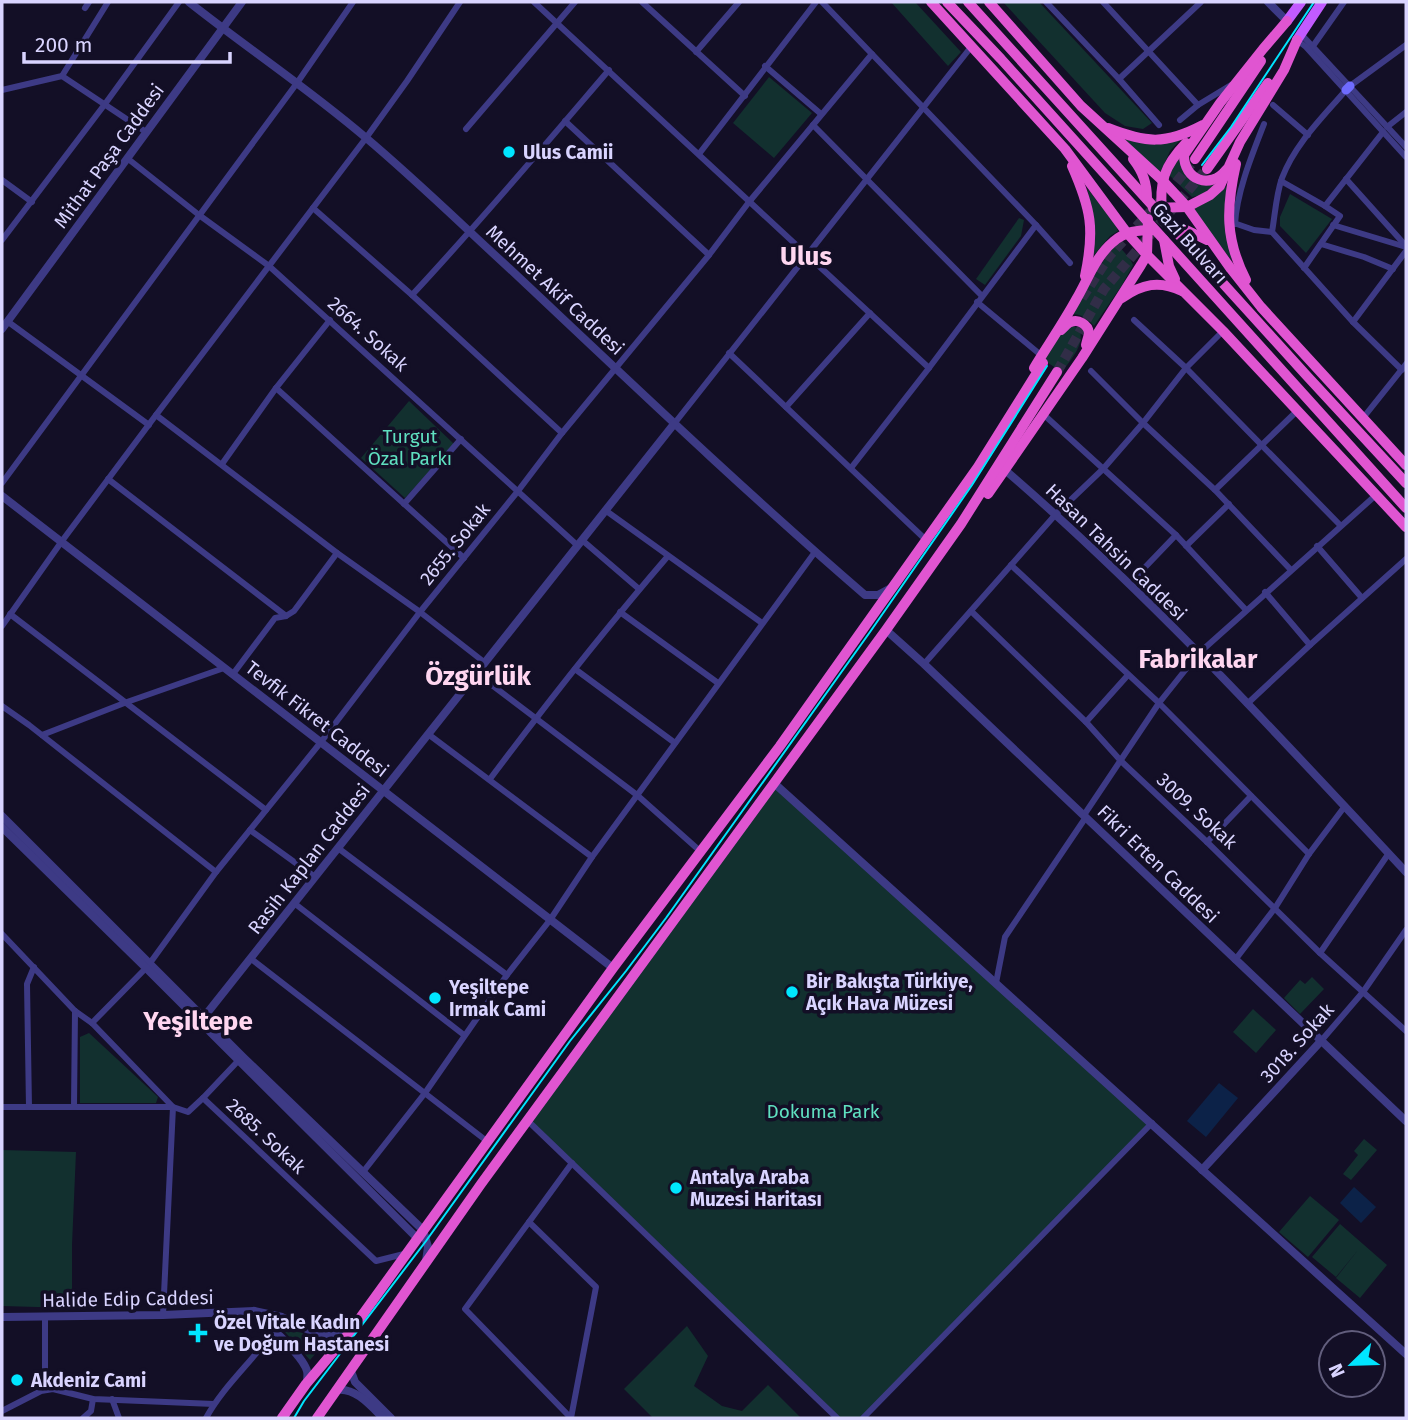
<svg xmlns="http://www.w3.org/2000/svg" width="1408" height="1420" font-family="'Fira Sans',sans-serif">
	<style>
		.green { fill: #12302f }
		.water { fill: #0c2248 }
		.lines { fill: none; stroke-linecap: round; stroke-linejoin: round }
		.trunk-tunnel { stroke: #312d47; stroke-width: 10; stroke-dasharray: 10 5; stroke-linecap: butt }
		.minor { stroke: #3d3a85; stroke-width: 6 }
		.tertiary { stroke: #3d3a85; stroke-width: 8 }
		.secondary { stroke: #6f6bff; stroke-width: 9 }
		.primary { stroke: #c25bff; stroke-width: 10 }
		.trunk { stroke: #e055d1; stroke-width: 10 }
		.tram { stroke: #00e5ff; stroke-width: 2 }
		.poi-dot { fill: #00e5ff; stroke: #130f26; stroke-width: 2.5 }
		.labels { text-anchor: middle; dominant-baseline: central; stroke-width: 7; stroke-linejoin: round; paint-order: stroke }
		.poi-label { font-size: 19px; font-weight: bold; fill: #d9d4ff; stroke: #130f26; text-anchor: start }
		.street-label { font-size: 19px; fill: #d9d4ff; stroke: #130f26 }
		.park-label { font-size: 19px; fill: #5fe0c0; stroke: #130f26 }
		.district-label { font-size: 26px; font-weight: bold; fill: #ffd6f0; stroke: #130f26 }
	</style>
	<rect width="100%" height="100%" fill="#130f26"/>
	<g class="green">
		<polygon points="891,2 915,2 961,52 948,66"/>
		<polygon points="1003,2 1039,2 1152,123 1143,129 1125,126 1105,113"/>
		<polygon points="769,77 812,113 774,158 733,123"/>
		<polygon points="1182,138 1170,151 1161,171 1157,171 1124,139 1149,144"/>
		<polygon points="1180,154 1183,168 1216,184 1201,195 1192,197 1168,174"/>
		<polygon points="1227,186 1226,232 1232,261 1194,211 1194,207 1213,198"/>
		<polygon points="1087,188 1115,224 1118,231 1110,236 1093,256 1093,215"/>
		<polygon points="1290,194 1332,219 1306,253 1280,226 1280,217"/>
		<polygon points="1019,218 1024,220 1021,236 985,285 976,279"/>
		<path d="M1117,243c5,8 13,14 16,22l-11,20 -28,41c-7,-8 -12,-12 -23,-12l39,-64z"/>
		<path d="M1072,326l7,2c7,16 -8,31 -17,44l-20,-13 15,-22z"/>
		<polygon points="409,401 454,444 405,498 361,458"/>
		<polygon points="775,784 1152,1123 863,1418 837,1418 528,1121"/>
		<polygon points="1312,977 1324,989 1300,1014 1284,998 1300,980 1305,984"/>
		<polygon points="1253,1009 1276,1030 1256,1053 1233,1032"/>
		<polygon points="89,1033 158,1097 156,1103 80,1103 80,1037"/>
		<polygon points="1364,1139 1377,1150 1351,1180 1343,1174 1358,1155 1354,1151"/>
		<polygon points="2,1150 76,1152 72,1245 72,1308 2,1306"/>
		<polygon points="1310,1196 1339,1220 1308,1257 1279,1232"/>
		<polygon points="1340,1224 1387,1265 1360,1298 1336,1278 1358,1250 1336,1277 1312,1257"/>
		<polygon points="285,1324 290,1325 322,1346 310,1360 285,1332 283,1328"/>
		<polygon points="687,1326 708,1356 694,1386 722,1406 742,1411 768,1385 801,1418 653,1418 624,1389"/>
	</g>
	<g class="water">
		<polygon points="1219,1083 1238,1098 1206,1137 1187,1121"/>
		<polygon points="1354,1187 1376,1207 1361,1223 1340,1203"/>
	</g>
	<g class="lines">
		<g class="trunk-tunnel">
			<polyline points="1082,298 1110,255 1166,195 1191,164"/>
			<polyline points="1057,372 1104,289 1204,172"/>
		</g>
		<g class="minor">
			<polyline points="534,2 929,368"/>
			<polyline points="642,2 745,96"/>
			<polyline points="822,2 1036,225 1070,263"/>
			<polyline points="1046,2 1119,79 1201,2"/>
			<polyline points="1103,2 1198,105"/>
			<polyline points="85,8 89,2"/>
			<polyline points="1301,34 1406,147"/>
			<polyline points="1297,40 1306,47 1406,157"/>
			<polyline points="1313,46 1344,2"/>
			<polyline points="696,52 739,2"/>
			<polyline points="765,66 821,114"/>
			<polyline points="62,76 146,132"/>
			<polyline points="1119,79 1159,125"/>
			<polyline points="1350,86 1406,45"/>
			<polyline points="2,90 62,76 108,2"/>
			<path d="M1346,90c-24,28 -51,54 -64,88 -6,17 -7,37 -10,54l81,90 49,48"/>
			<polyline points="1273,105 1308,135"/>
			<polyline points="1180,120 1198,105 1231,85"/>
			<polyline points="565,121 709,255"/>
			<polyline points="813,125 982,296"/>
			<polyline points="1387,127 1406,112"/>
			<polyline points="466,129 575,2"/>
			<polyline points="699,154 816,2"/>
			<polyline points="127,158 199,215 269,266 577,545"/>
			<polyline points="1346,179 1406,246"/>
			<polyline points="2,180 32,202"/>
			<polyline points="1281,181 1325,206 1340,216 1304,268"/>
			<polyline points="1325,206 1383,132"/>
			<polyline points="313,208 412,295 562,433"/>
			<polyline points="1234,223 1254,230 1272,232"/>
			<path d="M1235,224c2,-33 17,-69 29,-100"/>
			<polyline points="1333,225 1406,247"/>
			<polyline points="2,240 105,104 179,2"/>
			<polyline points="1321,244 1364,257 1393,269"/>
			<path d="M412,295c68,-73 132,-149 197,-225"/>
			<polyline points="977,302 1042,356"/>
			<polyline points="1134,320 1186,368 1340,525"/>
			<polyline points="7,321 149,425"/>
			<polyline points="1353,322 1406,251"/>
			<polyline points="729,353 926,540"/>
			<polyline points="1091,371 1143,423 1215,490 1291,570"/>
			<polyline points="276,388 464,558"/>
			<polyline points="786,407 870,313"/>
			<polyline points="1043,414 1176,535 1246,610"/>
			<polyline points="156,415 337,553 420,612 484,662"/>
			<polyline points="1363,418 1406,364"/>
			<polyline points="674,424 971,47"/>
			<polyline points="222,464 276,388 330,320"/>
			<polyline points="851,468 929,368 1036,225"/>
			<polyline points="108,479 286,616"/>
			<polyline points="2,483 297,83 353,2"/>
			<polyline points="1215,490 1297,411"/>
			<polyline points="404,504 461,439"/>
			<polyline points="605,510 762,623"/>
			<polyline points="582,540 639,589"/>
			<polyline points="1186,546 1229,504"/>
			<polyline points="1317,546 1362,598"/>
			<polyline points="1011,565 1159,703 1309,854"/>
			<polyline points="1129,584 1176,535"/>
			<polyline points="1265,592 1310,645"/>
			<polyline points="971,611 1086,722 1121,761 1207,842 1320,953 1406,1031"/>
			<polyline points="620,612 718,683"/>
			<polyline points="10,614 266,810"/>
			<polyline points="2,626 62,541 156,415 366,138 407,81 460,2"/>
			<polyline points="924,664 1056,514 1103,469 1143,423 1186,368 1223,331"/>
			<polyline points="575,669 675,743"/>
			<polyline points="476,673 637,795 700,851"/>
			<polyline points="233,674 275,618 286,616 294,611 337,553"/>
			<polyline points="1247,704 1310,645 1406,559"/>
			<polyline points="2,706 29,725 216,872"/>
			<polyline points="1086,722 1128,675"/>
			<polyline points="428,734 592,857"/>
			<polyline points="42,735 127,702 224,668"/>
			<path d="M490,779c57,-76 116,-151 178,-223"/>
			<polyline points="1084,815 1159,703 1198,654 1376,495"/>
			<polyline points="250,830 315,877"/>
			<polyline points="1207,842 1251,796"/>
			<polyline points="338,848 507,975"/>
			<polyline points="294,903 464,1035"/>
			<polyline points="2,934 75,1011 92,1023 173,1107 163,1315"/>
			<polyline points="1320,953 1389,853"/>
			<polyline points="250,958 488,1142"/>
			<polyline points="1235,960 1275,908 1309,854 1345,806"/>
			<polyline points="150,963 216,872 321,742 420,612 518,491 562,433 709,255 749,202 872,54"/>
			<polyline points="996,983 1005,937 1086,817"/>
			<polyline points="92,1023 146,968"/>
			<polyline points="1321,1041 1363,992 1406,930"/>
			<polyline points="203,1098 238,1061"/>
			<polyline points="2,1107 173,1107 188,1112 203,1098 376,1261 404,1254"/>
			<polyline points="29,1107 27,984 34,967"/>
			<polyline points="74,1107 75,1011"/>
			<polyline points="528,1121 837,1418"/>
			<polyline points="363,1172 425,1093 507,975 550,920 592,857 815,552"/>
			<polygon points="529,1222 596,1287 571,1418 465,1309"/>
			<polyline points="529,1222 572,1163"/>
			<polyline points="45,1316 45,1390"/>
			<polyline points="112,1399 119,1418"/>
			<polyline points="2,1411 41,1391 53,1389 93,1399 214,1404"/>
			<polyline points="83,1418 91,1411 93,1399"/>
			<path d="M206,1418c20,-37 56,-64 76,-101"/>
			<polyline points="863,1418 1152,1123"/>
		</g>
		<g class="tertiary">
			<path d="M189,2c58,46 120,87 176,135 50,42 97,88 145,132 117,110 233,221 355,326h13l13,-7"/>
			<polyline points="1268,2 1287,21"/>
			<polyline points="2,329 242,2"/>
			<path d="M1005,470c144,124 272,264 401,402"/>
			<polyline points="2,496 613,968"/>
			<polyline points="886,630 924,664 1406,1121"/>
			<polyline points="775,784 1406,1354"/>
			<polyline points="2,816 243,1057 423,1230 428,1247 426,1261"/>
			<polyline points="2,827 146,968 417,1238"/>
			<polyline points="204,1017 674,424"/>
			<polyline points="1202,1170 1321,1041"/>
			<path d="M254,1311c12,12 49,44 53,60 1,4 0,7 0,11"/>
			<polyline points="2,1317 163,1315 254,1311 282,1317 321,1336 330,1336 350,1332"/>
			<polyline points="351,1371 355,1382 391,1418"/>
			<path d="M337,1390c18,-3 34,16 46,28"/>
		</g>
		<polyline class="secondary" points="1346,90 1350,86"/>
		<g class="primary">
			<polyline points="1287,21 1301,2"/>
			<polyline points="1297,40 1322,2"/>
		</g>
		<g class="trunk">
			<polyline points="931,2 1065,149 1127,233 1147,255 1223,331 1406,527"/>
			<polyline points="947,2 1001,59 1406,508"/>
			<polyline points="968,2 1307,376 1406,483"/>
			<polyline points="989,2 1081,106 1162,180 1187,207 1231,269 1261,307 1406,465"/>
			<path d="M1108,128c38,15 57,17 95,-3"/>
			<path d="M1133,159c10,13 14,24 14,40"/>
			<polyline points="1195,159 1261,61"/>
			<path d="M1236,164c-10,44 -11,75 10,116"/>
			<path d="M1072,166c19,43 23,63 13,110"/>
			<polyline points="1207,169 1268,83"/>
			<path d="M1226,170c-16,20 -42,10 -42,-15l36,-52 43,-54 24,-28"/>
			<polyline points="1153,208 1187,207 1210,195 1220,186 1240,142 1284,70 1297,40"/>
			<path d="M1162,214c-3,-32 2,-48 24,-71"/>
			<polyline points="1173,230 1186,230 1207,240"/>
			<polyline points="1164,240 1169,266 1175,279"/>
			<path d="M1122,298c20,-14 37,-18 60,-7"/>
			<path d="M1061,330c3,-2 6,-7 10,-8 7,-3 17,2 18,11 0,2 -3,11 -3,12"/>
			<path d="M1034,368c14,-23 30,-46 43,-70 11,-19 19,-42 36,-56 12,-11 25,-12 41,-12"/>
			<polyline points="988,494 1082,358 1141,265 1147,255 1148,219"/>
			<polyline points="282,1418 306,1384 350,1332 613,968 780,746 978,467 1043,363"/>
			<polyline points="317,1418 481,1184 886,630 961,524 1057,372"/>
		</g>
		<g class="tram">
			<polyline points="1202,165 1231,127 1314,2"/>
			<polyline points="294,1418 304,1401 426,1241 570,1041 626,971 666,918 870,632 972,485 1047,366"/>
		</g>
	</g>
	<g class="poi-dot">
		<circle cx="509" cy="152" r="7"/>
		<circle cx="792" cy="992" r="7"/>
		<circle cx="435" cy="998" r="7"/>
		<circle cx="676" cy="1188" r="7"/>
		<path d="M194.5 1322.5h7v7h7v7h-7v7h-7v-7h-7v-7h7z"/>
		<circle cx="17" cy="1380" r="7"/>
	</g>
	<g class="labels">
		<g class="poi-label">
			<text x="523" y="152">Ulus Camii</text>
			<text x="806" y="981">Bir Bakışta Türkiye,<tspan x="806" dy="22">Açık Hava Müzesi</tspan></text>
			<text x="449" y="987">Yeşiltepe<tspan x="449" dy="22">Irmak Cami</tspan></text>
			<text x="690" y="1177">Antalya Araba<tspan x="690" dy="22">Muzesi Haritası</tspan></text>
			<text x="214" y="1322">Özel Vitale Kadın<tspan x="214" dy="22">ve Doğum Hastanesi</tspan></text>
			<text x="31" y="1380">Akdeniz Cami</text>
		</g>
		<g class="street-label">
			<text transform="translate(109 156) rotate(-54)">Mithat Paşa Caddesi</text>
			<text transform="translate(1190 243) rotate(48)">Gazi Bulvarı</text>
			<text transform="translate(555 290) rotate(43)">Mehmet Akif Caddesi</text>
			<text transform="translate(368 334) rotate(42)">2664. Sokak</text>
			<text transform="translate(455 544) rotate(-51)">2655. Sokak</text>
			<text transform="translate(1116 552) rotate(44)">Hasan Tahsin Caddesi</text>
			<text transform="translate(317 719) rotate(38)">Tevfik Fikret Caddesi</text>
			<text transform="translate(1197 811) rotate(43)">3009. Sokak</text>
			<text transform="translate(309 859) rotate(-52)">Rasih Kaplan Caddesi</text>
			<text transform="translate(1158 864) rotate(44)">Fikri Erten Caddesi</text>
			<text transform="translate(1297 1043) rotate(-48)">3018. Sokak</text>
			<text transform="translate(266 1136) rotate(43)">2685. Sokak</text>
			<text transform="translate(128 1299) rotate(-1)">Halide Edip Caddesi</text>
		</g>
		<g class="park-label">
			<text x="410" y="436">Turgut<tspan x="410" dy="22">Özal Parkı</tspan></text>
			<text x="823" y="1111">Dokuma Park</text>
		</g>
		<g class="district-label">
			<text x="806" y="256">Ulus</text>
			<text x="1198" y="659">Fabrikalar</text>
			<text x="478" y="676">Özgürlük</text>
			<text x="198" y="1021">Yeşiltepe</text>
		</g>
	</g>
	<rect width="1408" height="1420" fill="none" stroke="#d9d4ff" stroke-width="7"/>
	<g transform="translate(1352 1364) rotate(247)"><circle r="33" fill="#130f26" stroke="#625e7d" stroke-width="2"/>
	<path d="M0-5L12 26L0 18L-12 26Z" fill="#00e5ff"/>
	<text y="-10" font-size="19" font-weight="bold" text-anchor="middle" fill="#d9d4ff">N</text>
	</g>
	<path d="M24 52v10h206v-10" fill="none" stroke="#d9d4ff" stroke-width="3.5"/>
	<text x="35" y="52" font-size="21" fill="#d9d4ff" stroke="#130f26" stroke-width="5" paint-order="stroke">200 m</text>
</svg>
